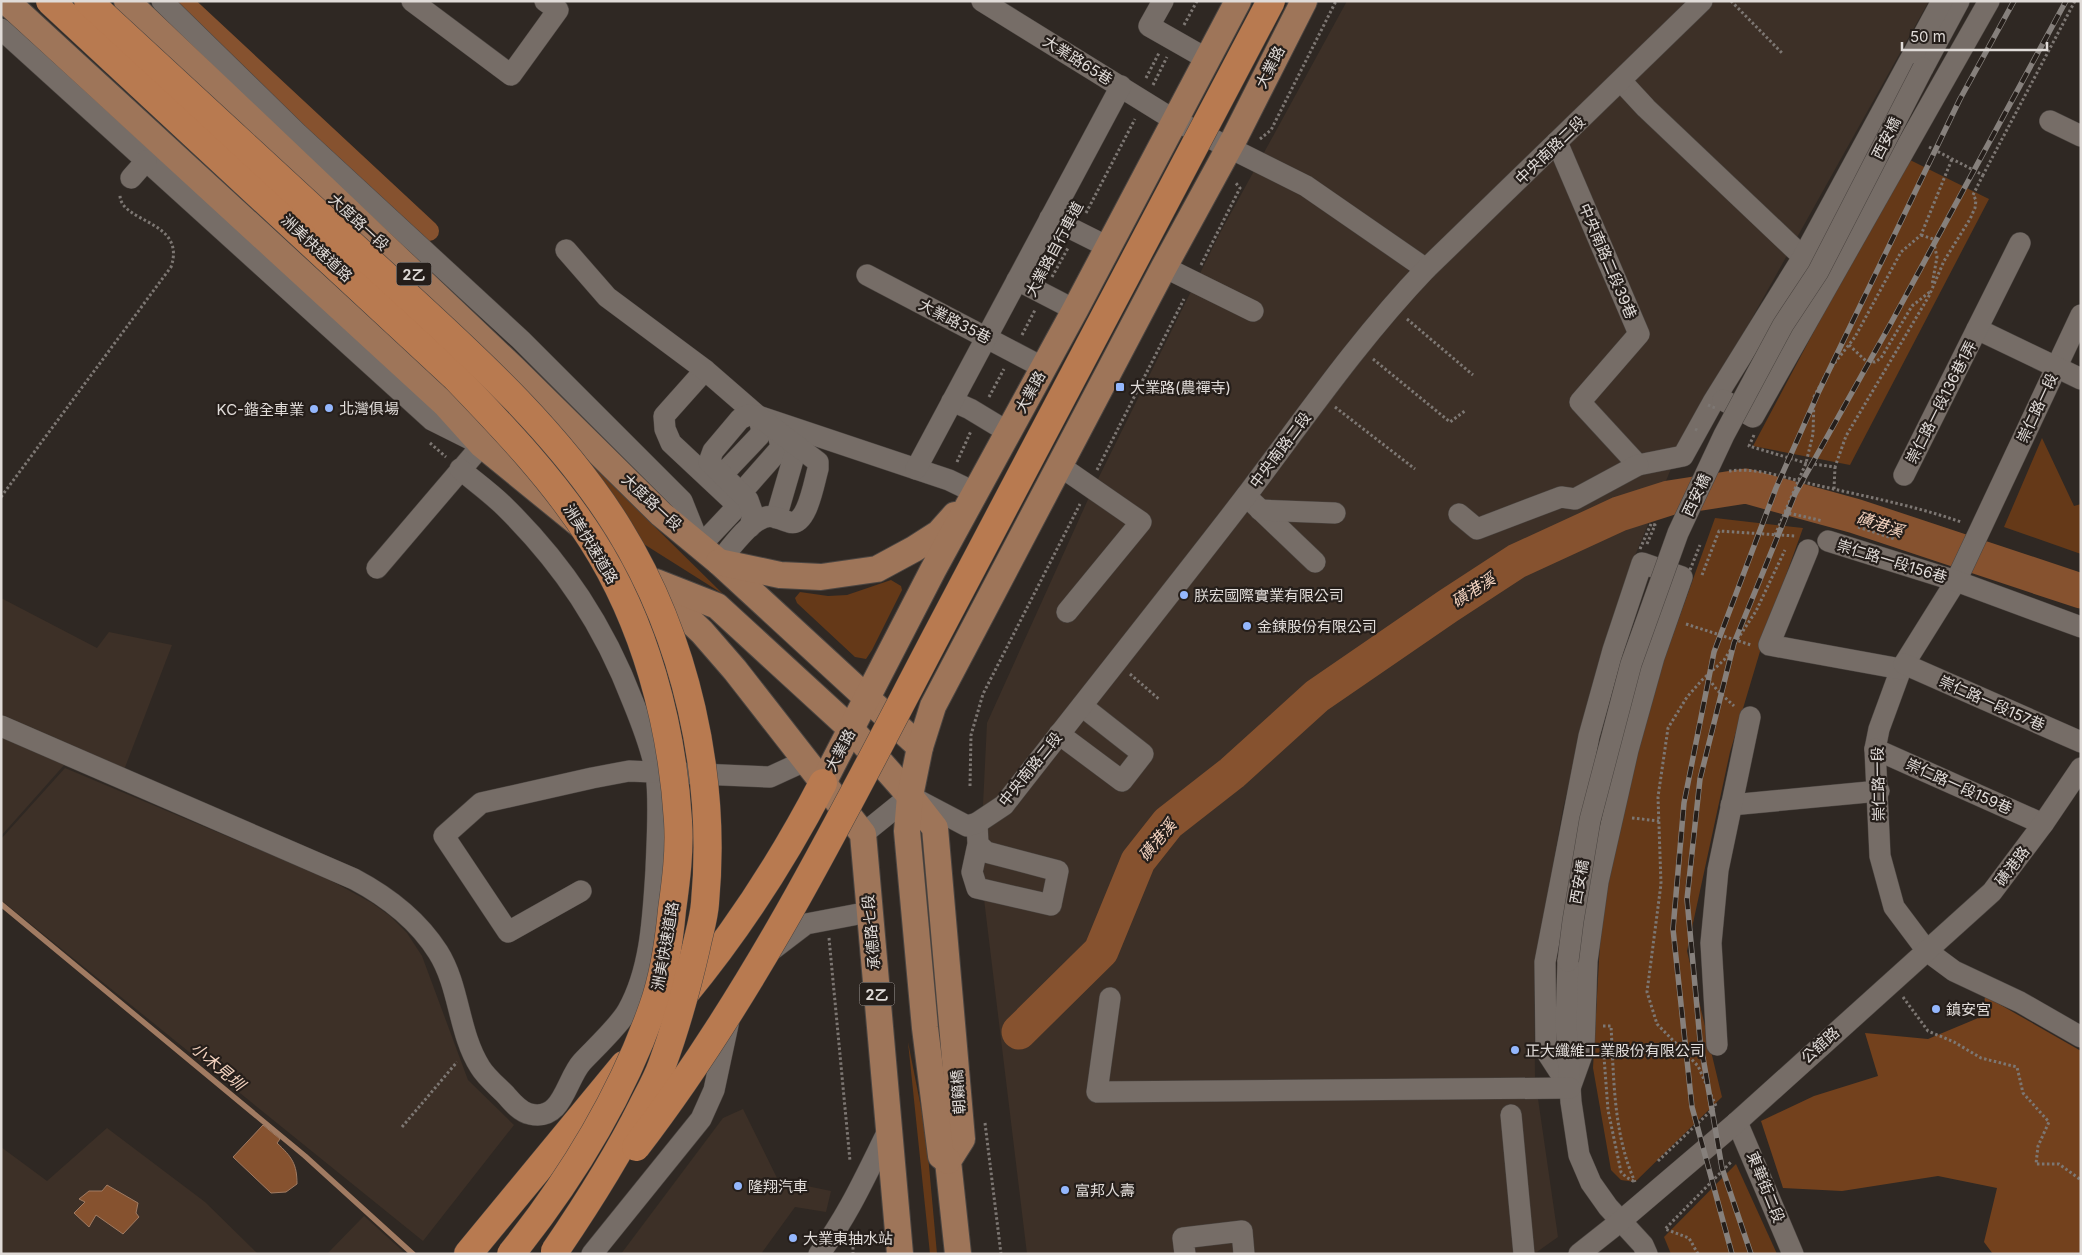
<svg xmlns="http://www.w3.org/2000/svg" width="2082" height="1255" font-family="Inter,'Noto Sans TC',sans-serif">
	<style>
		.built { fill: #3d3027 }
		.green { fill: #653918 }
		.forest { fill: #73411d }
		.water { fill: #86522f; stroke: #a17b62 }
		.lines { fill: none; stroke-linecap: round; stroke-linejoin: round }
		.stream { stroke: #a17b62; stroke-width: 5.5 }
		.canal { stroke: #86522f; stroke-width: 20 }
		.river { stroke: #86522f; stroke-width: 35 }
		.minor-casing { stroke: #4b4541; stroke-width: 22 }
		.major-casing { stroke: #4b4541; stroke-width: 28 }
		.highway-casing { stroke: #4b4541; stroke-width: 29 }
		.path { stroke: #7d7773; stroke-width: 3; stroke-dasharray: 2.5 2.5; stroke-linecap: butt }
		.minor { stroke: #766d67; stroke-width: 21 }
		.major { stroke: #9e7559; stroke-width: 26 }
		.highway { stroke: #b87a50; stroke-width: 28 }
		.rail-casing { stroke: #86807c; stroke-width: 5.5 }
		.rail { stroke: #251e1a; stroke-width: 4; stroke-dasharray: 11; stroke-linecap: butt }
		.minor-bridge-casing { stroke: #4b4541; stroke-width: 22; stroke-linecap: butt }
		.highway-bridge-casing { stroke: #4b4541; stroke-width: 29; stroke-linecap: butt }
		.path-bridge { stroke: #7d7773; stroke-width: 3; stroke-dasharray: 2.5 2.5; stroke-linecap: butt }
		.minor-bridge { stroke: #766d67; stroke-width: 21 }
		.highway-bridge { stroke: #b87a50; stroke-width: 28 }
		.poi-dot { fill: #94b7fd; stroke: #251e1a; stroke-width: 2 }
		.labels { text-anchor: middle; dominant-baseline: central; stroke-width: 4.5; stroke-linejoin: round; paint-order: stroke }
		.shield { fill: #251e1a; stroke: #a8a29f; stroke-width: 1 }
		.shield-label { font-size: 14px; font-weight: bold; fill: #e0dbd8 }
		.street-label { font-size: 15px; fill: #e0dbd8; stroke: #251e1a }
		.poi-label { font-size: 15px; fill: #e0dbd8; stroke: #251e1a; text-anchor: start }
		.water-label { font-size: 16px; font-style: italic; fill: #f5d4c0; stroke: #251e1a }
	</style>
	<rect width="100%" height="100%" fill="#2f2823"/>
	<g class="built">
		<polygon points="1347,1 1929,1 1680,447 1634,558 1590,701 1563,808 1534,974 1535,1078 1558,1237 1534,1254 1027,1254 980,866 987,723 1090,495 1220,233"/>
		<polygon points="1,598 97,648 109,632 172,645 119,783 65,764 1,836"/>
		<polygon points="65,768 328,879 372,903 390,916 407,933 422,956 468,1080 514,1125 423,1241 1,900 1,839"/>
		<polygon points="743,1109 778,1180 831,1191 826,1212 795,1207 761,1254 621,1254 723,1118"/>
		<polygon points="107,1128 205,1202 258,1254 1,1254 1,1147 47,1181"/>
		<polygon points="364,1216 406,1254 327,1254"/>
	</g>
	<g class="green">
		<polygon points="1906,158 1989,199 1850,465 1753,446"/>
		<polygon points="2042,438 2074,506 2081,504 2081,554 2004,527"/>
		<polygon points="589,462 723,594 639,541"/>
		<polygon points="1715,518 1803,528 1767,628 1730,752 1687,951 1722,1097 1635,1182 1621,1180 1611,1170 1593,1068 1602,907 1646,710"/>
		<polygon points="891,580 901,586 902,590 872,650 866,659 855,657 797,603 795,598 800,592 828,596 847,595"/>
		<polygon points="908,1042 926,1133 937,1254 930,1254"/>
		<polygon points="1736,1164 1777,1254 1671,1254 1664,1237"/>
	</g>
	<polygon class="forest" points="1985,996 2081,1051 2081,1254 1993,1254 1984,1242 1997,1188 1938,1176 1842,1191 1783,1188 1761,1121 1814,1096 1878,1076 1865,1033 1928,1039 1983,1016"/>
	<g class="water">
		<path d="M263,1125l17,14 -3,4c15,14 20,21 20,41l-11,8 -15,1 -38,-36z"/>
		<polygon points="107,1185 138,1203 136,1213 139,1217 123,1234 96,1215 89,1227 74,1213 85,1202 79,1199 89,1191 102,1191"/>
	</g>
	<g class="lines">
		<polyline class="stream" points="1,904 305,1156 413,1254"/>
		<polyline class="canal" points="182,1 429,231"/>
		<polyline class="river" points="1019,1032 1101,951 1138,861 1168,823 1232,773 1317,696 1448,606 1517,561 1619,514 1669,498 1746,486 1855,516 2081,591"/>
		<g class="minor-casing">
			<g id="minor">
				<polyline points="162,1 298,134 521,340 682,501 700,546 733,511 734,502 671,443 665,429 664,416 705,370"/>
				<polyline points="412,1 511,75 558,10 545,1"/>
				<polyline points="982,1 1174,120 1306,186 1426,269"/>
				<polyline points="1163,1 1149,26 1207,59"/>
				<polyline points="1,29 432,420 482,445 377,568"/>
				<polyline points="1923,68 1959,1"/>
				<polyline points="1621,81 1646,108 1803,257"/>
				<polyline points="2050,121 2081,136"/>
				<polyline points="1557,142 1639,334 1580,402 1638,465 1683,456 1713,402 1803,257 1942,1"/>
				<polyline points="131,178 146,161"/>
				<polyline points="1050,218 1108,247"/>
				<polyline points="566,250 607,297 705,370 758,416 949,480 976,493"/>
				<polyline points="1164,267 1253,311"/>
				<polyline points="867,275 1044,368"/>
				<polyline points="1017,280 1075,310"/>
				<polyline points="2081,315 1956,581 1901,669 1879,729 1875,749 1880,856 1894,907 1927,951 1954,971 2020,1002 2081,1037"/>
				<polyline points="1977,329 2081,379"/>
				<polyline points="1723,400 1753,417 1989,1"/>
				<polyline points="952,401 970,409 1008,432"/>
				<polyline points="1060,466 1141,522 1067,612"/>
				<polyline points="916,469 1121,86"/>
				<polyline points="722,475 759,436 762,430 758,416"/>
				<polyline points="1904,475 2020,243"/>
				<polyline points="741,493 778,451 781,446 777,431"/>
				<polyline points="1246,496 1315,562"/>
				<polyline points="1260,510 1335,513"/>
				<polyline points="1459,514 1477,529 1561,497 1575,499 1638,465"/>
				<polyline points="776,518 797,446"/>
				<polyline points="1828,541 1956,581 2081,627"/>
				<polyline points="1808,550 1769,645 1901,669"/>
				<path d="M719,562c10,-12 29,-39 44,-44 9,-4 16,1 26,4 18,6 25,-40 29,-53v-7l-60,-46 -10,-1 -8,4 -27,32 -4,11 39,38 5,14 -3,13"/>
				<polygon points="1642,563 1682,577 1654,657 1628,750 1598,882 1587,961 1584,1049 1570,1088 1546,1051 1545,962 1589,736 1613,650"/>
				<polyline points="1904,664 2081,742"/>
				<path d="M1,726l353,153c34,18 63,40 84,73 22,35 20,80 42,115 6,10 17,19 25,27 7,8 15,18 25,20 33,8 36,-35 52,-52 12,-13 38,-37 46,-52 23,-41 25,-94 28,-140 1,-29 4,-69 0,-97 -4,-24 -14,-49 -23,-71 -29,-76 -70,-138 -128,-195 -14,-14 -31,-26 -45,-38"/>
				<polyline points="1059,734 1122,781 1143,754 1082,706"/>
				<polyline points="1875,749 2043,824"/>
				<polyline points="1731,805 1879,791"/>
				<polyline points="977,823 978,844 972,872 977,888 1051,905 1058,871 986,852 978,844"/>
				<path d="M863,834l47,-38 57,30 10,-3 27,-18c80,-103 162,-205 242,-309 58,-77 113,-157 180,-227l276,-268"/>
				<polyline points="581,891 508,932 444,836 481,803 592,778 629,771 770,777 807,760"/>
				<polyline points="768,953 806,924 869,912"/>
				<polyline points="1568,961 1566,1024 1571,1102 1579,1155 1591,1183 1608,1207 1643,1245 1647,1254"/>
				<polyline points="1110,998 1097,1092 1570,1088"/>
				<polyline points="1717,1045 1711,943 1718,870 1750,717"/>
				<polyline points="1511,1115 1524,1254"/>
				<polyline points="1737,1122 1793,1254"/>
				<polyline points="592,1254 701,1119 714,1090 729,1020"/>
				<path d="M819,1254c29,-38 48,-81 69,-123"/>
				<polyline points="1185,1254 1183,1238 1242,1231 1244,1254"/>
				<polyline points="1579,1254 1622,1220 1737,1122 1992,892 2043,824 2081,768"/>
			</g>
		</g>
		<g class="major-casing">
			<g id="major">
				<polyline points="6,1 446,405 482,445 644,577 702,632 735,670 863,834 900,1254"/>
				<polyline points="127,1 514,369 661,514 719,562 920,747"/>
				<polyline points="719,562 780,575 821,577 877,569 914,549 939,533 955,515"/>
				<polyline points="656,582 717,606 851,729 910,796 935,828 962,1139 948,1161 958,1254"/>
				<polyline points="823,783 933,570 1075,310 1238,1"/>
				<polyline points="948,1161 941,1156 925,1028 907,831 910,796 920,747 933,706 1164,267 1235,137 1304,1"/>
			</g>
		</g>
		<g class="highway-casing">
			<g id="highway">
				<path d="M683,996c54,-65 101,-138 140,-213"/>
				<polyline points="468,1254 624,1065"/>
			</g>
		</g>
		<g class="path">
			<polyline points="1731,1 1783,54"/>
			<polyline points="1184,25 1197,1"/>
			<polyline points="1146,78 1159,53"/>
			<polyline points="1153,85 1167,57"/>
			<polyline points="1260,139 1271,130 1336,1"/>
			<polyline points="1929,147 1983,175 2075,1"/>
			<polyline points="1086,213 1135,119"/>
			<polyline points="1921,235 1933,239 1937,257 1932,285"/>
			<polyline points="1201,265 1240,188 1235,182"/>
			<polyline points="1052,277 1068,248"/>
			<polyline points="1407,319 1473,375"/>
			<polyline points="1022,335 1035,310"/>
			<polyline points="1849,345 1866,361 1875,362 1881,358 1912,306 1931,291"/>
			<polyline points="1373,359 1450,422 1466,410"/>
			<polyline points="989,397 1004,369"/>
			<polyline points="1335,407 1415,469"/>
			<polyline points="1754,435 1749,446 1806,463 1835,467 1846,436 1929,296 1944,261 1970,219 1975,208 1976,200 1973,195 1983,175"/>
			<polyline points="430,443 446,457"/>
			<polyline points="957,462 971,431"/>
			<polyline points="1097,470 1184,299"/>
			<path d="M1729,471c28,-4 56,7 83,13 50,12 101,21 149,38"/>
			<polyline points="1834,489 1835,467"/>
			<path d="M1,497l170,-230c16,-47 -51,-44 -51,-72"/>
			<polyline points="1784,512 1823,521"/>
			<polyline points="1858,527 1895,539"/>
			<polyline points="1775,535 1806,463 1813,434 1814,397 1826,374 1855,337 1901,252 1921,235 1952,159"/>
			<polyline points="1647,544 1655,525 1651,524"/>
			<polyline points="1702,575 1719,531 1795,536"/>
			<polyline points="1686,624 1751,645"/>
			<polyline points="1130,674 1160,700"/>
			<polyline points="1706,675 1717,690 1734,706"/>
			<polyline points="970,786 971,735 983,694 1080,504"/>
			<polyline points="1632,818 1659,821"/>
			<polyline points="829,938 850,1161"/>
			<polyline points="1903,997 1928,1031 1954,1042 1981,1058 2017,1067 2023,1093 2049,1122 2038,1146 2036,1164 2059,1164 2081,1180"/>
			<path d="M1603,1026h8c3,52 2,107 24,156"/>
			<polyline points="1604,1057 1608,1110 1621,1172 1626,1177 1635,1182"/>
			<polyline points="985,1123 1001,1254"/>
			<polyline points="402,1127 457,1062"/>
			<polyline points="1658,1161 1716,1106 1698,1066 1657,1024 1647,992 1661,884 1658,797 1668,728 1687,697 1702,680 1724,660 1756,611 1785,550"/>
			<polyline points="853,1242 853,1254"/>
			<polyline points="1698,1254 1689,1238 1665,1229 1731,1162"/>
		</g>
		<use href="#minor" class="minor"/>
		<use href="#major" class="major"/>
		<use href="#highway" class="highway"/>
		<g class="rail-casing">
			<g id="rail">
				<polyline points="1732,1254 1692,1107 1673,929 1684,803 1714,652 1776,488 1819,391 1960,99 2014,1"/>
				<polyline points="1751,1254 1722,1168 1700,1040 1687,899 1700,779 1734,643 1795,494 1891,323 2066,1"/>
			</g>
		</g>
		<use href="#rail" class="rail"/>
		<g class="minor-bridge-casing">
			<polyline id="minor-bridge" points="1568,961 1573,921 1590,820 1631,664 1678,533 1724,435 1783,325 1818,272 1923,68"/>
		</g>
		<g class="highway-bridge-casing">
			<g id="highway-bridge">
				<path d="M50,1l406,377c49,51 98,102 136,162 53,83 80,184 86,281 2,30 -2,60 -6,89 -3,32 -8,66 -19,97 -32,91 -81,171 -142,247"/>
				<path d="M88,1c96,88 191,177 287,265 86,79 182,162 244,263 67,109 98,246 86,374 -1,15 -6,30 -9,45 -9,39 -20,79 -34,117 -5,14 -13,28 -20,42 -25,50 -55,97 -87,144"/>
				<path d="M636,1147c119,-155 207,-333 297,-505 113,-213 225,-427 338,-641"/>
			</g>
		</g>
		<g class="path-bridge">
			<polyline points="1708,405 1715,408"/>
			<polyline points="1695,429 1699,431"/>
			<polyline points="1640,549 1651,524"/>
			<polyline points="1690,570 1700,545"/>
		</g>
		<use href="#minor-bridge" class="minor-bridge"/>
		<use href="#highway-bridge" class="highway-bridge"/>
	</g>
	<g class="poi-dot">
		<rect x="1115" y="382" width="10" height="10" rx="2.5"/>
		<circle cx="329" cy="408" r="5"/>
		<circle cx="314" cy="409" r="5"/>
		<circle cx="1184" cy="595" r="5"/>
		<circle cx="1247" cy="626" r="5"/>
		<circle cx="1936" cy="1009" r="5"/>
		<circle cx="1515" cy="1050" r="5"/>
		<circle cx="738" cy="1186" r="5"/>
		<circle cx="1065" cy="1190" r="5"/>
		<circle cx="793" cy="1238" r="5"/>
	</g>
	<g class="labels">
		<g class="shield">
			<rect x="396.5" y="262.5" width="35" height="23" rx="4"/>
			<rect x="859.5" y="982.5" width="35" height="23" rx="4"/>
		</g>
		<g class="shield-label">
			<text x="414" y="274">2乙</text>
			<text x="877" y="994">2乙</text>
		</g>
		<g class="street-label">
			<text transform="translate(1078 60) rotate(32)">大業路65巷</text>
			<text transform="translate(1270 67) rotate(-63)">大業路</text>
			<text transform="translate(1886 138) rotate(-63)">西安橋</text>
			<text transform="translate(1550 150) rotate(-44)">中央南路二段</text>
			<text transform="translate(359 222) rotate(43)">大度路一段</text>
			<text transform="translate(317 248) rotate(43)">洲美快速道路</text>
			<text transform="translate(1054 249) rotate(-62)">大業路自行車道</text>
			<text transform="translate(1608 261) rotate(67)">中央南路二段39巷</text>
			<text transform="translate(955 321) rotate(27)">大業路35巷</text>
			<text transform="translate(1030 392) rotate(-61)">大業路</text>
			<text transform="translate(1941 402) rotate(-63)">崇仁路一段136巷1弄</text>
			<text transform="translate(2037 408) rotate(-65)">崇仁路一段</text>
			<text transform="translate(1280 450) rotate(-53)">中央南路二段</text>
			<text transform="translate(1696 495) rotate(-65)">西安橋</text>
			<text transform="translate(652 502) rotate(43)">大度路一段</text>
			<text transform="translate(591 544) rotate(59)">洲美快速道路</text>
			<text transform="translate(1892 561) rotate(17)">崇仁路一段156巷</text>
			<text transform="translate(1992 703) rotate(24)">崇仁路一段157巷</text>
			<text transform="translate(840 750) rotate(-62)">大業路</text>
			<text transform="translate(1030 769) rotate(-51)">中央南路二段</text>
			<text transform="translate(1878 784) rotate(-91)">崇仁路一段</text>
			<text transform="translate(1959 786) rotate(24)">崇仁路一段159巷</text>
			<text transform="translate(2012 866) rotate(-53)">磺港路</text>
			<text transform="translate(1579 882) rotate(-80)">西安橋</text>
			<text transform="translate(871 932) rotate(-95)">承德路七段</text>
			<text transform="translate(665 946) rotate(-80)">洲美快速道路</text>
			<text transform="translate(1820 1045) rotate(-42)">公舘路</text>
			<text transform="translate(958 1092) rotate(-94)">朝籟橋</text>
			<text transform="translate(1766 1187) rotate(68)">東華街二段</text>
		</g>
		<g class="poi-label">
			<text x="1130" y="387">大業路(農禪寺)</text>
			<text x="339" y="408">北灣俱場</text>
			<text x="304" y="409" text-anchor="end">KC-鍇全車業</text>
			<text x="1194" y="595">朕宏國際實業有限公司</text>
			<text x="1257" y="626">金鍊股份有限公司</text>
			<text x="1946" y="1009">鎮安宮</text>
			<text x="1525" y="1050">正大纖維工業股份有限公司</text>
			<text x="748" y="1186">隆翔汽車</text>
			<text x="1075" y="1190">富邦人壽</text>
			<text x="803" y="1238">大業東抽水站</text>
		</g>
		<g class="water-label">
			<text transform="translate(1880 524) rotate(18)">磺港溪</text>
			<text transform="translate(1473 590) rotate(-33)">磺港溪</text>
			<text transform="translate(1157 840) rotate(-50)">磺港溪</text>
			<text transform="translate(218 1066) rotate(40)">小木見圳</text>
		</g>
	</g>
	<rect width="2082" height="1255" fill="none" stroke="#e0dbd8" stroke-width="5"/>
	<path d="M1902 42v8h145v-8" fill="none" stroke="#e0dbd8" stroke-width="2.5"/>
	<text x="1910" y="42" font-size="15" fill="#e0dbd8" stroke="#251e1a" stroke-width="4" paint-order="stroke">50 m</text>
</svg>
